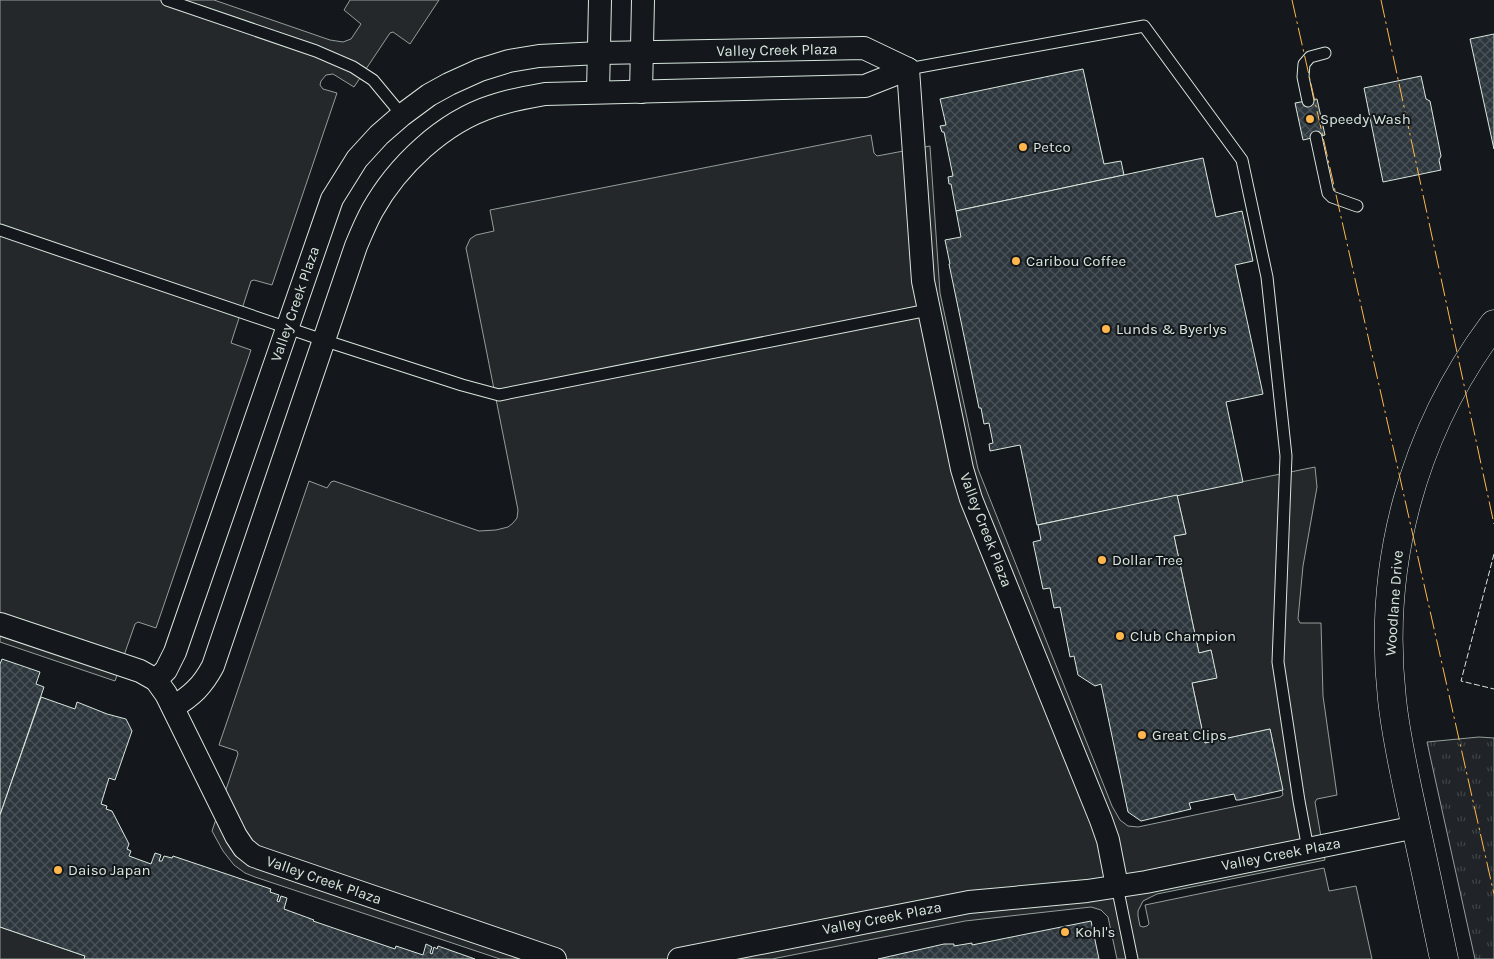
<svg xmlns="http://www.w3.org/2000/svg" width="1494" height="959" font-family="Karla,sans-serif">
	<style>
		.grass { fill: url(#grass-tufts); stroke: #939e99 }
		.parking { fill: #24282b; stroke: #939e99 }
		.building { fill: url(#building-cross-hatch); stroke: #d8e6dc }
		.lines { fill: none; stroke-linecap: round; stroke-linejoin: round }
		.service-casing { stroke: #d8e6dc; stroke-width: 13 }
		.minor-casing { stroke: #d8e6dc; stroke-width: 24 }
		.tertiary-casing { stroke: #d8e6dc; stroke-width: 29 }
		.service { stroke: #14181c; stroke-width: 11 }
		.minor { stroke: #14181c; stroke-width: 22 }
		.tertiary { stroke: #14181c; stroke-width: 28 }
		.fence { stroke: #d8e6dc; stroke-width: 1; stroke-dasharray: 6 2.5; stroke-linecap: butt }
		.power { stroke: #ffb74d; stroke-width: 1; stroke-dasharray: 18 4 2.5 4; stroke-linecap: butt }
		.poi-dot { fill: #ffb74d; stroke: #14181c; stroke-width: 2 }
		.labels { text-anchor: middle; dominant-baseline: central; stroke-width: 4; stroke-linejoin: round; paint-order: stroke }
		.street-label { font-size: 15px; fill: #d8e6dc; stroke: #14181c }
		.poi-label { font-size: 15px; fill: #d8e6dc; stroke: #14181c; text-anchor: start }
	</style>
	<defs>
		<pattern id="grass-tufts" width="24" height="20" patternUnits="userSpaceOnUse" patternTransform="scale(1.25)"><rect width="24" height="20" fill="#202428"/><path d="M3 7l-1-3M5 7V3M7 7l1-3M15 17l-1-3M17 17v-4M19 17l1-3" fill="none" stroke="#404447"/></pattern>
		<pattern id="building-cross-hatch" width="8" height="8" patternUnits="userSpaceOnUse" patternTransform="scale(1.25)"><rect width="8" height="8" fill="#2c363c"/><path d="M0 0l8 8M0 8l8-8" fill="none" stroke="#4a5358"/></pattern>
	</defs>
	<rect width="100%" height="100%" fill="#14181c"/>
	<polygon class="grass" points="1479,737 1494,738 1494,959 1475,959 1427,742"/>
	<g class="parking">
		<polygon points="0,0 214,0 330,40 343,42 351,39 361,24 344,10 350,0 439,0 410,44 393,32 390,33 354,87 333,74 326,75 321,81 320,85 323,89 337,93 272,285 254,280 251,281 231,343 251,350 156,628 138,622 135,624 115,681 0,642"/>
		<polygon points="871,135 874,153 877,156 930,146 940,293 978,469 1112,806 1120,820 1128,826 1138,827 1280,797 1283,795 1270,729 1205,743 1192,683 1216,678 1211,650 1199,653 1174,536 1186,534 1177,495 1315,467 1317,487 1303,566 1298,619 1300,623 1321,623 1323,696 1337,795 1317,799 1315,802 1325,860 1157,894 1143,901 1138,911 1138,916 1140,926 1143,927 1147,926 1149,924 1145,905 1324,868 1329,891 1356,886 1372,959 1117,959 1108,917 1101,910 1091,907 965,921 772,959 500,959 255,877 245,873 234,865 223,851 212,831 238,754 237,751 219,745 309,481 327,488 331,482 334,481 479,531 496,530 508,527 513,523 517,518 518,510 466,248 470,239 476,235 494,231 490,210"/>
		<polygon points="0,927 85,956 84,959 0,959"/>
	</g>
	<g class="building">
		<polygon points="1494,34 1494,149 1470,39"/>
		<polygon points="1083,69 1104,164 1121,161 1124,175 956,211 951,184 949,184 948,177 953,176 944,132 942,132 940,126 946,125 940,99"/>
		<polygon points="1421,76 1426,99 1430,101 1441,156 1439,160 1441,170 1383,182 1364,88"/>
		<polygon points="1317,99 1325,135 1303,140 1295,103"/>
		<polygon points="1203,158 1216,217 1242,211 1253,261 1235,265 1263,394 1226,402 1243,482 1037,525 1020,445 990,451 989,444 993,443 989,423 984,424 981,408 979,408 949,264 950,264 945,240 961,237 956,211"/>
		<polygon points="1177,495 1186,534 1174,536 1199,653 1211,650 1217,678 1192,683 1205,743 1270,729 1283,790 1239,800 1236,800 1234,794 1189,803 1191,809 1141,821 1128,812 1101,684 1095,686 1078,675 1074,656 1070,657 1060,607 1054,608 1050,588 1043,589 1033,542 1041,540 1038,525"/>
		<polygon points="2,659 40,672 36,684 44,687 0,815 0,664"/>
		<polygon points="41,697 75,709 77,702 107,714 126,719 132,731 115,780 109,778 101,804 107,806 106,809 112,811 129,844 127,849 131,851 129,856 151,864 155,853 161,855 159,861 162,861 164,856 172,858 173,856 271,889 270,892 279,895 277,901 279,902 281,896 287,898 284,909 314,920 313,921 395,949 396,946 423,955 426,944 432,947 430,953 432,954 434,947 437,949 438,946 475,959 84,959 85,956 0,927 0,815"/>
		<polygon points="1091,921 1099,959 878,959 944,944 954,944 954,946 972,943 972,945"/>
	</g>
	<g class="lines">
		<g class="service-casing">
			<g id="service">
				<polyline points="167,0 316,51 353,67 373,80 402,115"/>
				<polyline points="908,69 1144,26 1242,160 1267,277 1286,456 1278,662 1299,801 1308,849"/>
				<polyline points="1308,101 1303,77 1304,64 1310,57 1325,53"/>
				<polyline points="1316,137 1328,193 1332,197 1357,206"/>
				<polyline points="0,230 323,340 462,385 499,395 928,310"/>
				<polyline points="1117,886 1132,959"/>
			</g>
		</g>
		<g class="minor-casing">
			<g id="minor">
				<polyline points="908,69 923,281 962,469 971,499 1101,820 1108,840 1117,886"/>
				<polyline points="598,92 600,0"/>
				<polyline points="641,92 643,0"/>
				<polyline points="0,624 140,671 156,680 166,694 236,836 244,848 254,856 555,959"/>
				<polyline points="156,680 166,670 175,652 332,199 357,159 379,135 402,115 429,95 449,84 480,70 509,61 539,56 600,53 864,48 908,69"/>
				<path d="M173,707c19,-11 30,-22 40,-41l143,-420c5,-12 10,-24 16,-35 25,-45 71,-89 121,-105 17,-6 35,-9 52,-12l320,-8 43,-17"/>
				<polyline points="679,959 969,902 1087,891 1146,882 1416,827"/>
			</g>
		</g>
		<g class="tertiary-casing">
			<path id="tertiary" d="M1444,959c-10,-48 -20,-96 -31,-145 -8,-38 -17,-76 -21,-115 -15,-135 21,-267 102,-375"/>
		</g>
		<use href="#service" class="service"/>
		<use href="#minor" class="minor"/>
		<use href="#tertiary" class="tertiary"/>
		<polyline class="fence" points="1494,554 1461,681 1494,689"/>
		<g class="power">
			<polyline points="1292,0 1494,894"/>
			<polyline points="1381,0 1494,524"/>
		</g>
	</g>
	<g class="poi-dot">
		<circle cx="1310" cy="119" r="5"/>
		<circle cx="1023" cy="147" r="5"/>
		<circle cx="1016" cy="261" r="5"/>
		<circle cx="1106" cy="329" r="5"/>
		<circle cx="1102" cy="560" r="5"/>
		<circle cx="1120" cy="636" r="5"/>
		<circle cx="1142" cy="735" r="5"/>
		<circle cx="58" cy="870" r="5"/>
		<circle cx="1065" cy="932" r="5"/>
	</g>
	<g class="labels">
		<g class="street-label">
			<text transform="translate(777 50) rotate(-1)">Valley Creek Plaza</text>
			<text transform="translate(295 304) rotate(-71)">Valley Creek Plaza</text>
			<text transform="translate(986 530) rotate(69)">Valley Creek Plaza</text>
			<text transform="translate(1394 603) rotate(-86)">Woodlane Drive</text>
			<text transform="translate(1281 854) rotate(-11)">Valley Creek Plaza</text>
			<text transform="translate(324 880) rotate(19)">Valley Creek Plaza</text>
			<text transform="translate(882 918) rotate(-11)">Valley Creek Plaza</text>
		</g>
		<g class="poi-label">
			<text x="1320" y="119">Speedy Wash</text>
			<text x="1033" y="147">Petco</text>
			<text x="1026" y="261">Caribou Coffee</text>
			<text x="1116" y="329">Lunds &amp; Byerlys</text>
			<text x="1112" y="560">Dollar Tree</text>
			<text x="1130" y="636">Club Champion</text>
			<text x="1152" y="735">Great Clips</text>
			<text x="68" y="870">Daiso Japan</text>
			<text x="1075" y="932">Kohl's</text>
		</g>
	</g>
</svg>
